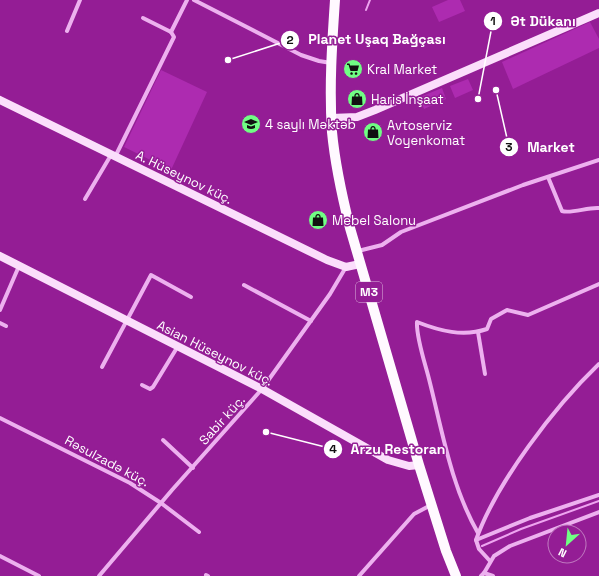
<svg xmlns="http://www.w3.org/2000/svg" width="599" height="576" font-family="'Space Grotesk',sans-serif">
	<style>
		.green { fill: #ad2bb0 }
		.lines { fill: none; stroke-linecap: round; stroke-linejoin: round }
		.stream { stroke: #eea4f0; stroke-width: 2 }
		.street { stroke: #edb1ef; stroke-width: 4 }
		.secondary { stroke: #fbdefb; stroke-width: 8 }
		.primary { stroke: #fff9ff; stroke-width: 10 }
		.labels { text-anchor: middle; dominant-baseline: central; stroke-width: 3; stroke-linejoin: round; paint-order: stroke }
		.shield { fill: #941d95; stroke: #dfbbdf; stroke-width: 1 }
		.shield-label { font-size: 12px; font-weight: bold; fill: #fff }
		.poi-label { font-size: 13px; fill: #fff; stroke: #941d95; text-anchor: start }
		.street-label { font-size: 13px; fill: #fff; stroke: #941d95 }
		.leader { fill: none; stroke: #fff; stroke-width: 1.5 }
		.callout-dot { fill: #fff; stroke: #941d95; stroke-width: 1.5 }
		.mark-label { font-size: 12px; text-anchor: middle; font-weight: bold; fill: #111 }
		.callout-label { font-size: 14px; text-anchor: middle; font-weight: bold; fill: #fff; stroke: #941d95; stroke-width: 3; stroke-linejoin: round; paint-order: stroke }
	</style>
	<rect width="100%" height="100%" fill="#941d95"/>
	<g class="green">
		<polygon points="448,0 460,0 465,11 439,22 432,7"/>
		<polygon points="590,22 599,39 599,48 513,89 502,62"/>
		<polygon points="161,70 207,92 171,170 124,147"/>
		<polygon points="468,79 473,90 455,98 450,86"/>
		<polygon points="442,88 446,99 424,109 420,97"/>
	</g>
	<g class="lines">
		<g class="stream">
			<polyline points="366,10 370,0"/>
			<polyline points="482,546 521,529 599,501"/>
		</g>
		<g class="street">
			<polyline points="194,0 301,55 319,61 331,63"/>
			<polyline points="67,31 80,0"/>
			<polyline points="171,32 187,0"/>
			<polyline points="115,157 174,37 171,32 143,18"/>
			<path d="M548,177l14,34c9,3 26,-4 37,-3"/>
			<polyline points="85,199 111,155"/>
			<polyline points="362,250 382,245 401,232 523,185 599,160"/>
			<polyline points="244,285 311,321"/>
			<polyline points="0,310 19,266"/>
			<polyline points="0,323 6,326"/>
			<polyline points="478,332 485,374"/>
			<polyline points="102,367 151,275 191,297"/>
			<polyline points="142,385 150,389 153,387 178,346"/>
			<polyline points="0,418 130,483 161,503 199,532"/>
			<polyline points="163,440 193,468"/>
			<path d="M478,533c-27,-47 -36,-103 -49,-154 -4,-16 -13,-42 -12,-57 23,9 46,15 70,7l4,-10 16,-9 21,5 71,-31"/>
			<polyline points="476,540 530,518 599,495"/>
			<polyline points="0,556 39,576"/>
			<path d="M490,561l-11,-12 -3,-9c20,-57 79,-134 123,-176"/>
			<polyline points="484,573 493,576"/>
			<polyline points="206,575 208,576"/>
			<polyline points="99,576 172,490 262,389 330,294 346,267"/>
			<polyline points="359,576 414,514 431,505"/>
			<polyline points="481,576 484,573 494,556 510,546 599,512"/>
		</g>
		<g class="secondary">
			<polyline points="0,100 327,260 346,267 360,264"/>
			<polyline points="331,118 357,117 375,110 599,13"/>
			<polyline points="0,256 262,389 388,460 409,466 419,465"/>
		</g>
		<path class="primary" d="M335,0c-3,44 -6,88 -3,132 3,32 10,64 18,96l69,237 27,86 10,25"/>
	</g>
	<defs>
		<g id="supermarket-disc" transform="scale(1)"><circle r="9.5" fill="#70fe84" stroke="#941d95"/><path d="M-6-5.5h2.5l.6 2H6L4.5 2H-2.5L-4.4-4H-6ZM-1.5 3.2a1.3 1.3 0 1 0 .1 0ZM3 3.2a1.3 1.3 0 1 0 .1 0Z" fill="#111"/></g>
		<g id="shop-disc" transform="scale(1)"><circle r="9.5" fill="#70fe84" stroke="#941d95"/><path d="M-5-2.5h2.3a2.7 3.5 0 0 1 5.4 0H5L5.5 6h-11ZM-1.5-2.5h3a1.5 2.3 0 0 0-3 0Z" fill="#111"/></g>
		<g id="school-disc" transform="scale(1)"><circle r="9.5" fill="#70fe84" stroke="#941d95"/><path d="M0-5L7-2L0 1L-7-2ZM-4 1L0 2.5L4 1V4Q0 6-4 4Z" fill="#111"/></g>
	</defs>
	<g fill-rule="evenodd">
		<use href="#supermarket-disc" x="353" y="69"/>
		<use href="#shop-disc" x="357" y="99"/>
		<use href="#school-disc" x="251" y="124"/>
		<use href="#shop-disc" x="373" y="132"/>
		<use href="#shop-disc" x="318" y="220"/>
	</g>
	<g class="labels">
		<rect class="shield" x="356" y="282" width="26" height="20" rx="3"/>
		<g class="shield-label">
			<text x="369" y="292">M3</text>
		</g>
		<g class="poi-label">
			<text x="367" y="69">Kral Market</text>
			<text x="371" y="99">Haris İnşaat</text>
			<text x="265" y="124">4 saylı Məktəb</text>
			<text x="387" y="125">Avtoserviz<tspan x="387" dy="15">Voyenkomat</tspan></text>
			<text x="332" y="220">Mebel Salonu</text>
		</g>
		<g class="street-label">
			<text transform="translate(184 177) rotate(26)">A. Hüseynov küç.</text>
			<text transform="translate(215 353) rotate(27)">Asian Hüseynov küç.</text>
			<text transform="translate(222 420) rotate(-48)">Sabir küç.</text>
			<text transform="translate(107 461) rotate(28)">Rəsulzadə küç.</text>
		</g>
	</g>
	<path class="leader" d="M478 99L493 21M228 60L290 40M496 90L509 147M266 432L333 449"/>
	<g class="callout-dot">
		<circle cx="478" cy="99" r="4"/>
		<circle cx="228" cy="60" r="4"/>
		<circle cx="496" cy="90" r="4"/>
		<circle cx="266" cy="432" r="4"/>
		<circle cx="493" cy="21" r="10"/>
		<circle cx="290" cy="40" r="10"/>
		<circle cx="509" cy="147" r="10"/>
		<circle cx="333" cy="449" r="10"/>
	</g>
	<g class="mark-label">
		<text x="493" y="25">1</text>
		<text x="290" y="44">2</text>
		<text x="509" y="151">3</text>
		<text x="333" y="453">4</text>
	</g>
	<g class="callout-label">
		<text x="543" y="26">Ət Dükanı</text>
		<text x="377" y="44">Planet Uşaq Bağçası</text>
		<text x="551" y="152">Market</text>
		<text x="398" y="454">Arzu Restoran</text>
	</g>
	<g transform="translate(567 544) rotate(207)"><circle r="19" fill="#941d95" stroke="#bf77bf"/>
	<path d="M0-3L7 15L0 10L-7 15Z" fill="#70fe84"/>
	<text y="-6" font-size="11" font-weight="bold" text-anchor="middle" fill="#ffffff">N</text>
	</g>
</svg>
